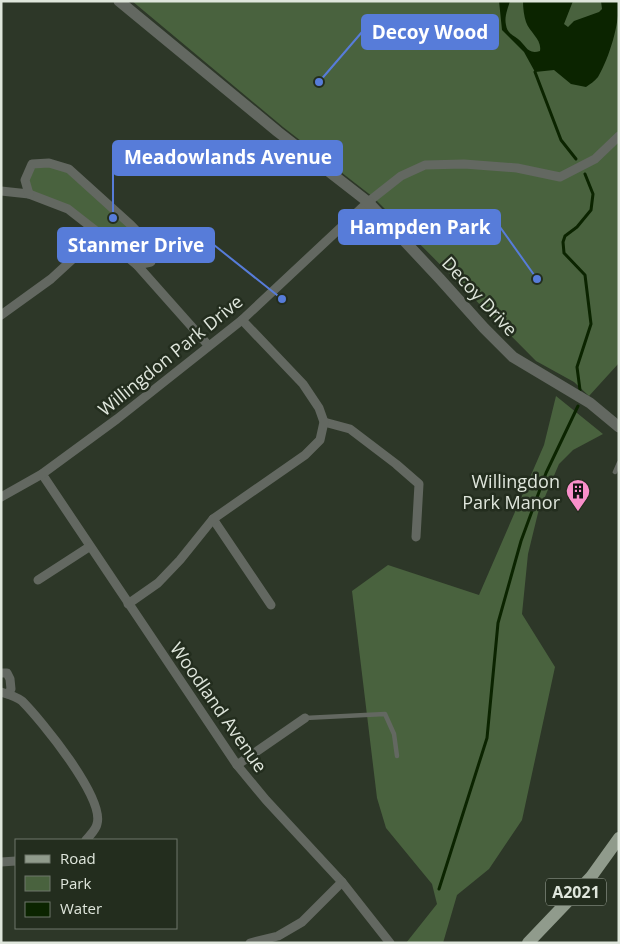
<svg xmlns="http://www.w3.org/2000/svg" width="620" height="944" font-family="'Open Sans',sans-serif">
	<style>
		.green { fill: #49623e }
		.water { fill: #0b2400 }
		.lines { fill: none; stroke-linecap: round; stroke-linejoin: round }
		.stream { stroke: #0b2400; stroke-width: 3 }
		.service { stroke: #636861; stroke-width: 4.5 }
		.minor { stroke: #636861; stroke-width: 9 }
		.tertiary { stroke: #636861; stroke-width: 11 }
		.primary { stroke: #909b8c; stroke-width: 12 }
		.labels { text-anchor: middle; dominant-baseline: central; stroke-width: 5; stroke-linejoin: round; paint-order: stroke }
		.shield { fill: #232d1e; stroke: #a7aea3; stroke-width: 1 }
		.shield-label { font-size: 16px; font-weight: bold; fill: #dfe6dc }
		.street-label { font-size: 18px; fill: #dfe6dc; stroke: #232d1e }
		.poi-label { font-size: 18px; fill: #dfe6dc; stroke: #232d1e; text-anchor: end }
		.leader { fill: none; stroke: #577cd9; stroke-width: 2 }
		.callout-dot { fill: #577cd9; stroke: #232d1e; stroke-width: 2 }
		.callout { fill: #577cd9; stroke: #577cd9; stroke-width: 2 }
		.callout-label { font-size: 19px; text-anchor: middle; font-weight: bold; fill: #fff }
	</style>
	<rect width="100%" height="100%" fill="#2d3728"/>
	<g class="green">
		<polygon points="132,1 619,1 619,363 589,396 574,382 536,361 373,197 283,127"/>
		<polygon points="32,164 69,169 154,249 151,262 137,265 68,209 29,194 25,180"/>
		<polygon points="556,396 603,434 573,450 559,464 538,513 528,554 522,614 555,667 522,820 489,869 457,895 443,943 406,943 437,904 432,884 386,828 377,798 352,591 388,565 479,595 544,445"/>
	</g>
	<path class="water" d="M499,1h11c-2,7 -6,16 -4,24 1,8 7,10 12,14 8,6 9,16 22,12 2,-12 -10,-18 -14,-29 -2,-6 -3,-14 -3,-21h50l-9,23 4,3 6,-6 25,-9 3,-3 -1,-8h18c0,24 -9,55 -21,76 -3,4 -8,7 -12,10l-15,-3 -17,-14 -19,2 -11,-20 -22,-22z"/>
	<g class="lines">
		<g class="stream">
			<polyline points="535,72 561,140 576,159"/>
			<polyline points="580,390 577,367 591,324 585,275 564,253 563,242 565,236 577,227 591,210 593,194 585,174"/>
			<polyline points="439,889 487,738 498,623 521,541 546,473 578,406"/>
		</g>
		<g class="service">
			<polyline points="615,472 619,463"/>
			<polyline points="305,718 385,714 394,734 397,756"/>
		</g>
		<g class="minor">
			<polyline points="1,191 29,194 68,209 100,234 137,265 208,345"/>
			<polyline points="29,194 25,180 32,164 49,163 69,169 131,225 154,249 151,262 137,265"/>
			<polyline points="1,315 51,279 100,234"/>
			<polyline points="324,422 350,429 396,464 419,484 416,537"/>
			<polyline points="42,474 237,765 266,800 342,882 390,943"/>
			<polyline points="1,497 42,474 117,419 242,320 368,202 401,176 425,165 464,164 517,168 560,177 595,159 619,136"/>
			<polyline points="213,519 271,605"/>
			<polyline points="38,580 89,547"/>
			<polyline points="128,604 158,583 180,560 213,519 305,455 320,440 324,422 319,408 303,384 242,320"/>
			<polyline points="1,673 7,673 10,679 11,689 8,694"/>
			<path d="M1,692c7,2 16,5 21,9 19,19 83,97 75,123 -1,6 -8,12 -11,16"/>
			<polyline points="237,765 305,718"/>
			<polyline points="1,862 16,861"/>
			<polyline points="250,943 278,936 302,922 342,882"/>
		</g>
		<polyline class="tertiary" points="119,1 278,132 368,202 440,279 484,328 513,357 590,403 619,427"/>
		<polyline class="primary" points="528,943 591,877 619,838"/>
	</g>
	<defs>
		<g id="building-pin" transform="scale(1.25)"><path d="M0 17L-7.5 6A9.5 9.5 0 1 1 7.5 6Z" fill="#f98fca" stroke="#232d1e"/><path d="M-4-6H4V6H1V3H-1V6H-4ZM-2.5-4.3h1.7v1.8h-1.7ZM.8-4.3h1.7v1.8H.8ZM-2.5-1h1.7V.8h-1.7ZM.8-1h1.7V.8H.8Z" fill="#111"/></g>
	</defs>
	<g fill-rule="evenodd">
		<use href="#building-pin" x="578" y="491"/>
	</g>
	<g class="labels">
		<rect class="shield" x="546" y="878.5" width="60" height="27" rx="4"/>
		<g class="shield-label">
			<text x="576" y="892">A2021</text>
		</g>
		<g class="street-label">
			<text transform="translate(480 296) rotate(47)">Decoy Drive</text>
			<text transform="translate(170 355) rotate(-39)">Willingdon Park Drive</text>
			<text transform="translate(219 707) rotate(55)">Woodland Avenue</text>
		</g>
		<g class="poi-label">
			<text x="560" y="481">Willingdon<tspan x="560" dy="21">Park Manor</tspan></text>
		</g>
	</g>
	<path class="leader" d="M319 82L362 32M113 218L113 158M537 279L500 227M282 299L214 245"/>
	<g class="callout-dot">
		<circle cx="319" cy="82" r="5"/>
		<circle cx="113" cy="218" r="5"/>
		<circle cx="537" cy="279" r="5"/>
		<circle cx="282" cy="299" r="5"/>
	</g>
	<g class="callout">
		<rect x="362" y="15" width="136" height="34" rx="5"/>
		<rect x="113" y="141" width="229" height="34" rx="5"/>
		<rect x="339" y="210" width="161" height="34" rx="5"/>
		<rect x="58" y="228" width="156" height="34" rx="5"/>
	</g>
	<g class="callout-label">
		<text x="430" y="39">Decoy Wood</text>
		<text x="228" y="164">Meadowlands Avenue</text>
		<text x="420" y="234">Hampden Park</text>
		<text x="136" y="252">Stanmer Drive</text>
	</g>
	<rect width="620" height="944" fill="none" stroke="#dfe6dc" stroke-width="5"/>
	<rect x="15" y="839" width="162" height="90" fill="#232d1e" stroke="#6e776a"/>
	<rect x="25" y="855" width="25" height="8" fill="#909b8c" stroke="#6e776a"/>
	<text x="60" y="864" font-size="15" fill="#dfe6dc">Road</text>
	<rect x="25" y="876" width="25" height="15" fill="#49623e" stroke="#6e776a"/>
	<text x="60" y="889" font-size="15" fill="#dfe6dc">Park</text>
	<rect x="25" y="902" width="25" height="15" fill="#0b2400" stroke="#6e776a"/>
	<text x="60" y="914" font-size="15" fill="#dfe6dc">Water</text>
</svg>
